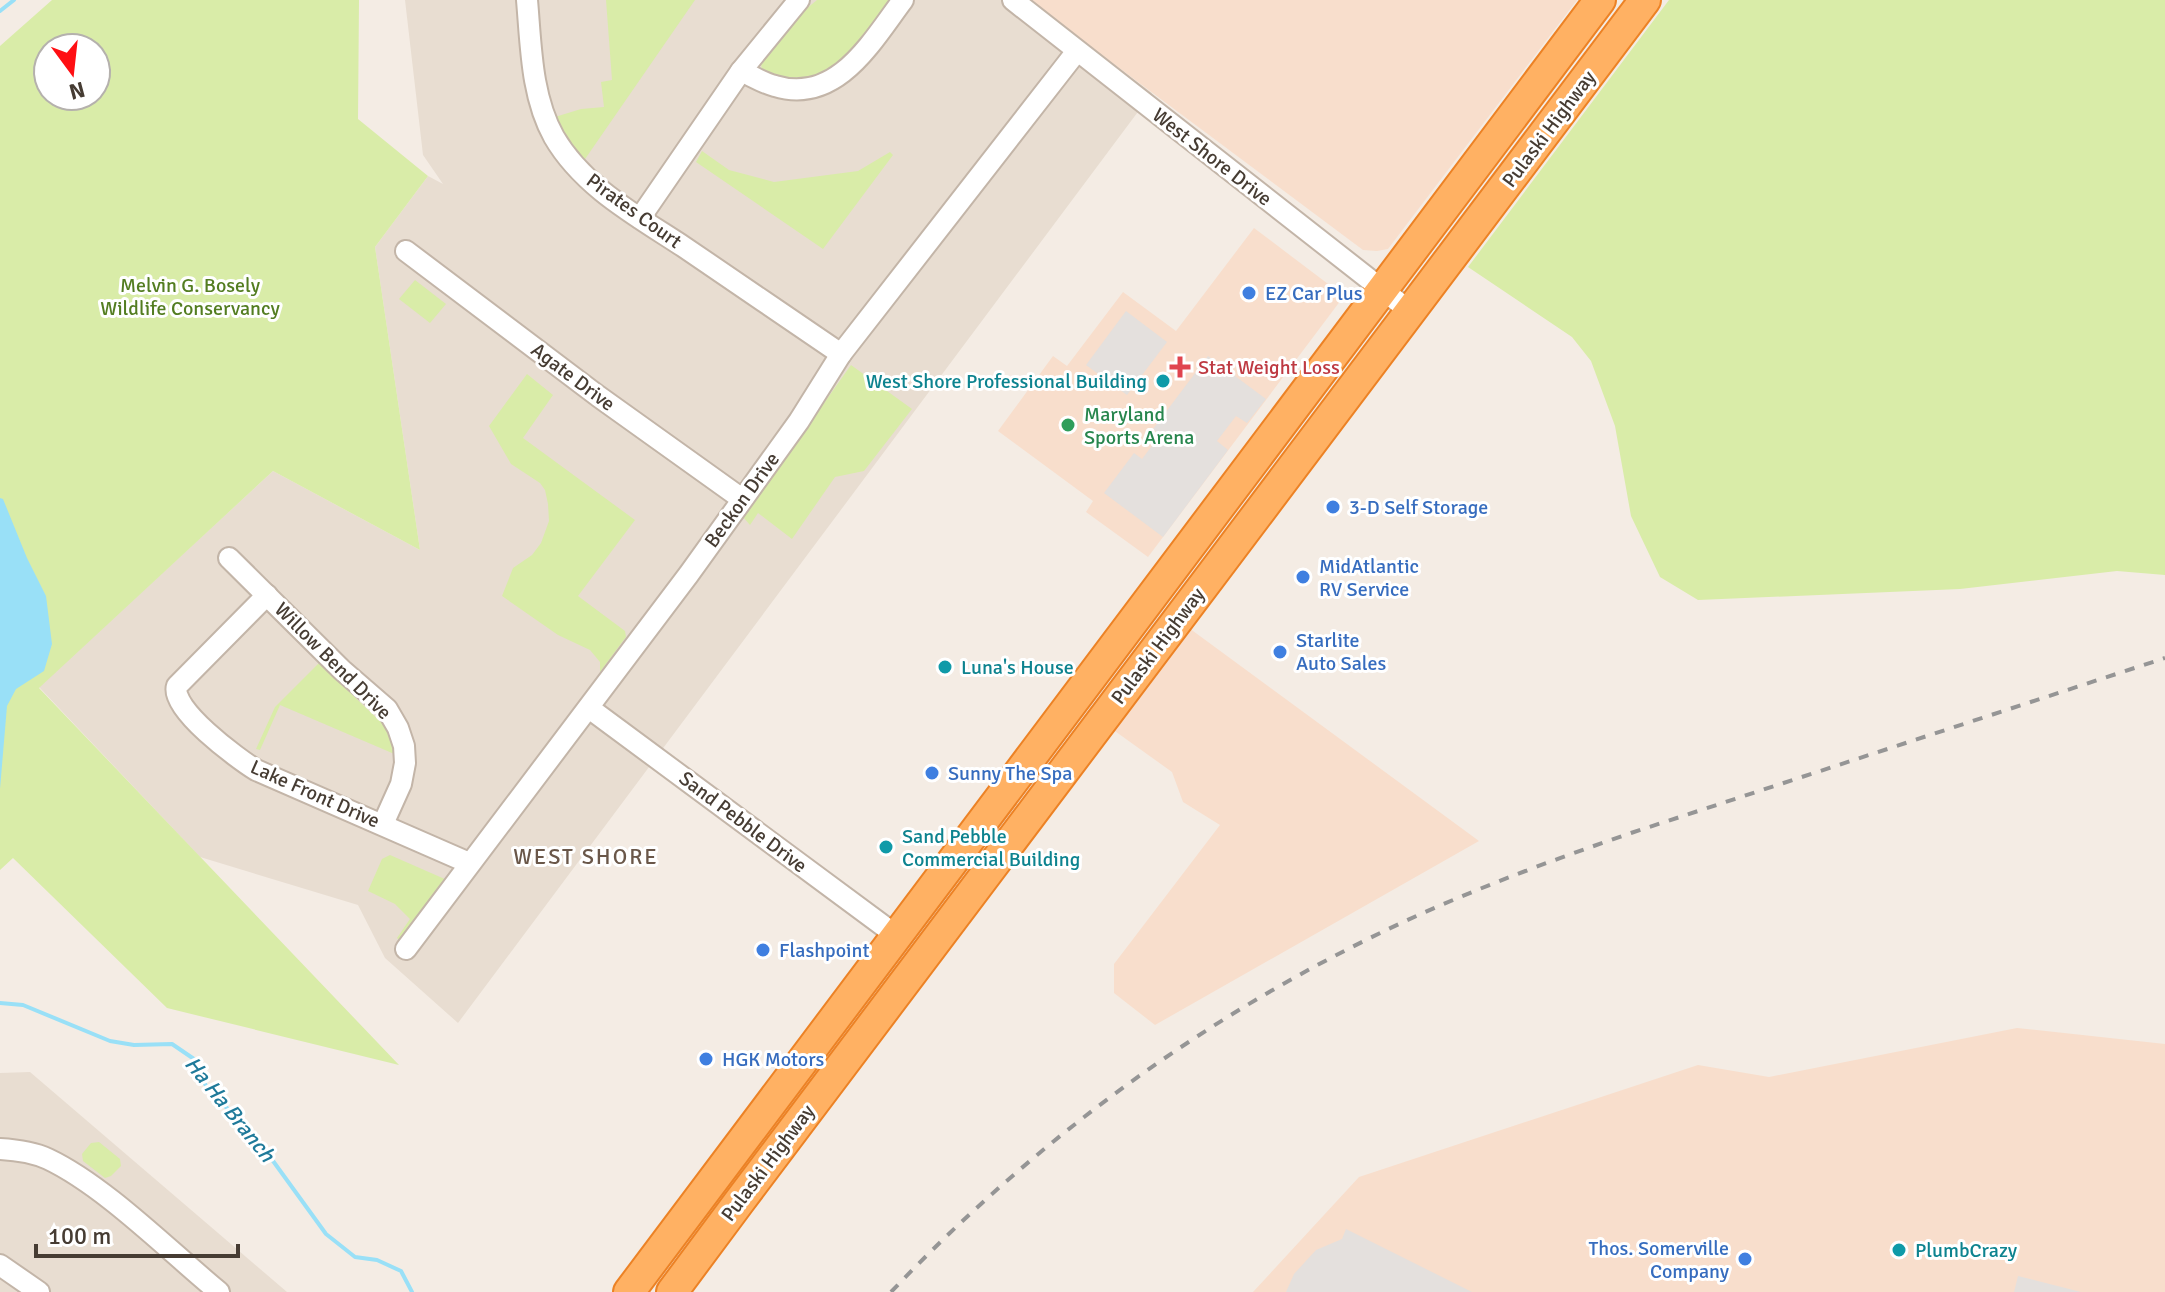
<svg xmlns="http://www.w3.org/2000/svg" width="2165" height="1292" font-family="Signika,sans-serif">
	<style>
		.residential { fill: #e8ddd1 }
		.commercial { fill: #f8decc }
		.green { fill: #d9eca8; fill-rule: evenodd }
		.parking { fill: #e4e0dd }
		.water { fill: #99e0f7 }
		.lines { fill: none; stroke-linecap: round; stroke-linejoin: round }
		.stream { stroke: #99e0f7; stroke-width: 4 }
		.minor-casing { stroke: #c3b5a8; stroke-width: 24 }
		.highway-casing { stroke: #ec8225; stroke-width: 34 }
		.minor { stroke: #fff; stroke-width: 20 }
		.highway { stroke: #ffb163; stroke-width: 30 }
		.rail { stroke: #959595; stroke-width: 4; stroke-dasharray: 10 10; stroke-linecap: butt }
		.shop-dot { fill: #3f7fe0; stroke: #fff; stroke-width: 3 }
		.health-dot { fill: #e0444e; stroke: #fff; stroke-width: 3 }
		.culture-dot { fill: #0f9aa8; stroke: #fff; stroke-width: 3 }
		.leisure-dot { fill: #2e9e5b; stroke: #fff; stroke-width: 3 }
		.labels { text-anchor: middle; dominant-baseline: central; stroke-width: 6; stroke-linejoin: round; paint-order: stroke }
		.street-label { font-size: 20px; fill: #463c33; stroke: #fff }
		.park-label { font-size: 20px; fill: #537d21; stroke: #fff }
		.shop-label { font-size: 20px; fill: #366cbe; stroke: #fff; text-anchor: start }
		.health-label { font-size: 20px; fill: #be3a42; stroke: #fff; text-anchor: start }
		.culture-label { font-size: 20px; fill: #0d838f; stroke: #fff; text-anchor: start }
		.leisure-label { font-size: 20px; fill: #27864d; stroke: #fff; text-anchor: start }
		.neighbourhood-label { font-size: 22px; letter-spacing: 2px; fill: #6a5749; stroke: #fff }
		.water-label { font-size: 22px; font-style: italic; fill: #1f7a9a; stroke: #fff }
	</style>
	<rect width="100%" height="100%" fill="#f4ece4"/>
	<g class="residential">
		<polygon points="405,0 1028,0 1152,93 458,1023 385,958 358,905 200,857 39,687 273,471 420,550 375,247 428,176 443,184 423,155"/>
		<polygon points="30,1072 287,1292 0,1292 0,1073"/>
	</g>
	<g class="commercial">
		<polygon points="1028,0 1577,0 1388,249 1377,251 1363,250"/>
		<polygon points="1254,228 1344,296 1148,557 1086,512 1093,501 998,431 1053,356 1067,366 1123,292 1176,331"/>
		<polygon points="1189,628 1479,841 1155,1025 1114,993 1114,964 1220,825 1183,802 1172,772 1112,729"/>
		<polygon points="2017,1028 2165,1044 2165,1292 1253,1292 1359,1177 1698,1065 1769,1077"/>
	</g>
	<g class="green">
		<path d="M52,0h307l-1,119 70,57 -53,71 45,303 -147,-79 -234,217 360,377 -232,-57 -154,-150 -13,12v-824zM48,48h48v48h-48z"/>
		<polygon points="606,0 695,0 583,162 568,143 555,117 581,109 604,107 601,82 612,80"/>
		<path d="M817,0h78l-46,62 -40,22 -46,-8 -2,-12c16,-24 33,-46 56,-64z"/>
		<polygon points="1669,0 2165,0 2165,575 2117,571 1960,589 1698,600 1660,577 1631,516 1615,426 1591,361 1572,337 1468,267"/>
		<polygon points="702,151 729,170 774,182 858,171 890,152 893,155 823,249 696,162"/>
		<polygon points="415,280 446,304 430,323 399,299"/>
		<polygon points="851,365 912,409 864,471 835,477 792,539 758,513 750,525 743,517"/>
		<polygon points="527,374 553,395 523,438 635,520 578,596 625,631 626,637 600,672 600,662 590,650 558,635 502,596 513,568 532,555 541,543 549,521 548,504 545,490 540,483 511,464 489,426"/>
		<polygon points="319,663 384,725 390,733 399,756 280,705 260,750 256,749 275,707"/>
		<polygon points="390,855 447,880 401,942 397,938 410,919 395,904 368,891 382,859"/>
		<polygon points="99,1142 120,1159 121,1166 111,1176 105,1178 83,1161 82,1154 91,1143"/>
	</g>
	<g class="parking">
		<polygon points="1126,311 1167,342 1127,395 1086,365"/>
		<polygon points="1208,356 1266,399 1247,423 1236,416 1217,441 1228,450 1163,537 1104,493 1134,453 1142,459 1160,435 1153,429"/>
		<polygon points="1346,1229 1472,1292 1286,1292 1294,1274 1316,1250 1342,1239"/>
		<polygon points="2018,1276 2081,1292 2014,1292"/>
	</g>
	<polygon class="water" points="0,498 3,499 27,558 46,596 52,644 44,671 16,689 7,706 0,789"/>
	<g class="lines">
		<g class="stream">
			<polyline points="0,11 14,0"/>
			<polyline points="0,1003 23,1005 110,1041 134,1045 172,1044 194,1059 206,1086 260,1143 326,1234 355,1257 377,1260 401,1271 412,1292"/>
		</g>
		<g class="minor-casing">
			<g id="minor">
				<path d="M527,0c4,45 4,96 27,137 29,50 83,79 130,110 52,36 105,71 157,107"/>
				<polyline points="1013,0 1411,312"/>
				<path d="M741,71c11,5 22,12 34,15 62,19 97,-45 128,-86"/>
				<polyline points="640,218 741,71 799,0"/>
				<polyline points="406,251 598,396 742,499"/>
				<polyline points="229,558 342,670 387,709 398,728 404,746 405,763 401,784 383,824"/>
				<path d="M267,595l-90,91c-8,22 61,73 79,84l213,93"/>
				<polyline points="589,708 897,936"/>
				<polyline points="406,949 689,574 799,421 841,354 1077,51"/>
				<path d="M0,1149c17,1 33,3 48,10 57,27 121,92 171,133"/>
				<polyline points="0,1265 39,1292"/>
			</g>
		</g>
		<g class="highway-casing">
			<g id="highway">
				<polyline points="629,1292 1600,0"/>
				<path d="M672,1292c321,-433 650,-860 973,-1292"/>
			</g>
		</g>
		<use href="#minor" class="minor"/>
		<use href="#highway" class="highway"/>
		<path class="rail" d="M891,1292c137,-144 297,-264 475,-352 86,-43 175,-76 265,-107l534,-175"/>
	</g>
	<g class="shop-dot">
		<circle cx="1249" cy="293" r="8"/>
		<circle cx="1333" cy="507" r="8"/>
		<circle cx="1303" cy="577" r="8"/>
		<circle cx="1280" cy="652" r="8"/>
		<circle cx="932" cy="773" r="8"/>
		<circle cx="763" cy="950" r="8"/>
		<circle cx="706" cy="1059" r="8"/>
		<circle cx="1745" cy="1259" r="8"/>
	</g>
	<path class="health-dot" d="M1176 355h8v8h8v8h-8v8h-8v-8h-8v-8h8z"/>
	<g class="culture-dot">
		<circle cx="1163" cy="381" r="8"/>
		<circle cx="945" cy="667" r="8"/>
		<circle cx="886" cy="847" r="8"/>
		<circle cx="1899" cy="1250" r="8"/>
	</g>
	<circle class="leisure-dot" cx="1068" cy="425" r="8"/>
	<g class="labels">
		<g class="street-label">
			<text transform="translate(1549 129) rotate(-53)">Pulaski Highway</text>
			<text transform="translate(1212 157) rotate(38)">West Shore Drive</text>
			<text transform="translate(634 211) rotate(36)">Pirates Court</text>
			<text transform="translate(573 377) rotate(37)">Agate Drive</text>
			<text transform="translate(742 500) rotate(-54)">Beckon Drive</text>
			<text transform="translate(1158 646) rotate(-53)">Pulaski Highway</text>
			<text transform="translate(333 661) rotate(45)">Willow Bend Drive</text>
			<text transform="translate(315 794) rotate(24)">Lake Front Drive</text>
			<text transform="translate(743 822) rotate(37)">Sand Pebble Drive</text>
			<text transform="translate(768 1163) rotate(-53)">Pulaski Highway</text>
		</g>
		<g class="park-label">
			<text x="190" y="285">Melvin G. Bosely<tspan x="190" dy="23">Wildlife Conservancy</tspan></text>
		</g>
		<g class="shop-label">
			<text x="1265" y="293">EZ Car Plus</text>
			<text x="1349" y="507">3-D Self Storage</text>
			<text x="1319" y="566">MidAtlantic<tspan x="1319" dy="23">RV Service</tspan></text>
			<text x="1296" y="640">Starlite<tspan x="1296" dy="23">Auto Sales</tspan></text>
			<text x="948" y="773">Sunny The Spa</text>
			<text x="779" y="950">Flashpoint</text>
			<text x="722" y="1059">HGK Motors</text>
			<text x="1729" y="1248" text-anchor="end">Thos. Somerville<tspan x="1729" dy="23">Company</tspan></text>
		</g>
		<g class="health-label">
			<text x="1198" y="367">Stat Weight Loss</text>
		</g>
		<g class="culture-label">
			<text x="1147" y="381" text-anchor="end">West Shore Professional Building</text>
			<text x="961" y="667">Luna's House</text>
			<text x="902" y="836">Sand Pebble<tspan x="902" dy="23">Commercial Building</tspan></text>
			<text x="1915" y="1250">PlumbCrazy</text>
		</g>
		<g class="leisure-label">
			<text x="1084" y="414">Maryland<tspan x="1084" dy="23">Sports Arena</tspan></text>
		</g>
		<g class="neighbourhood-label">
			<text x="586" y="856">WEST SHORE</text>
		</g>
		<g class="water-label">
			<text transform="translate(230 1109) rotate(51)">Ha Ha Branch</text>
		</g>
	</g>
	<g transform="translate(72 72) rotate(165)"><circle r="38" fill="#ffffff" stroke="#b5b1ad" stroke-width="2"/>
	<path d="M0-6L14 30L0 20L-14 30Z" fill="#ff0f13"/>
	<text y="-12" font-size="22" font-weight="bold" text-anchor="middle" fill="#463c33">N</text>
	</g>
	<path d="M36 1244v12h202v-12" fill="none" stroke="#463c33" stroke-width="4"/>
	<text x="48" y="1244" font-size="24" fill="#463c33" stroke="#ffffff" stroke-width="6" paint-order="stroke">100 m</text>
</svg>
